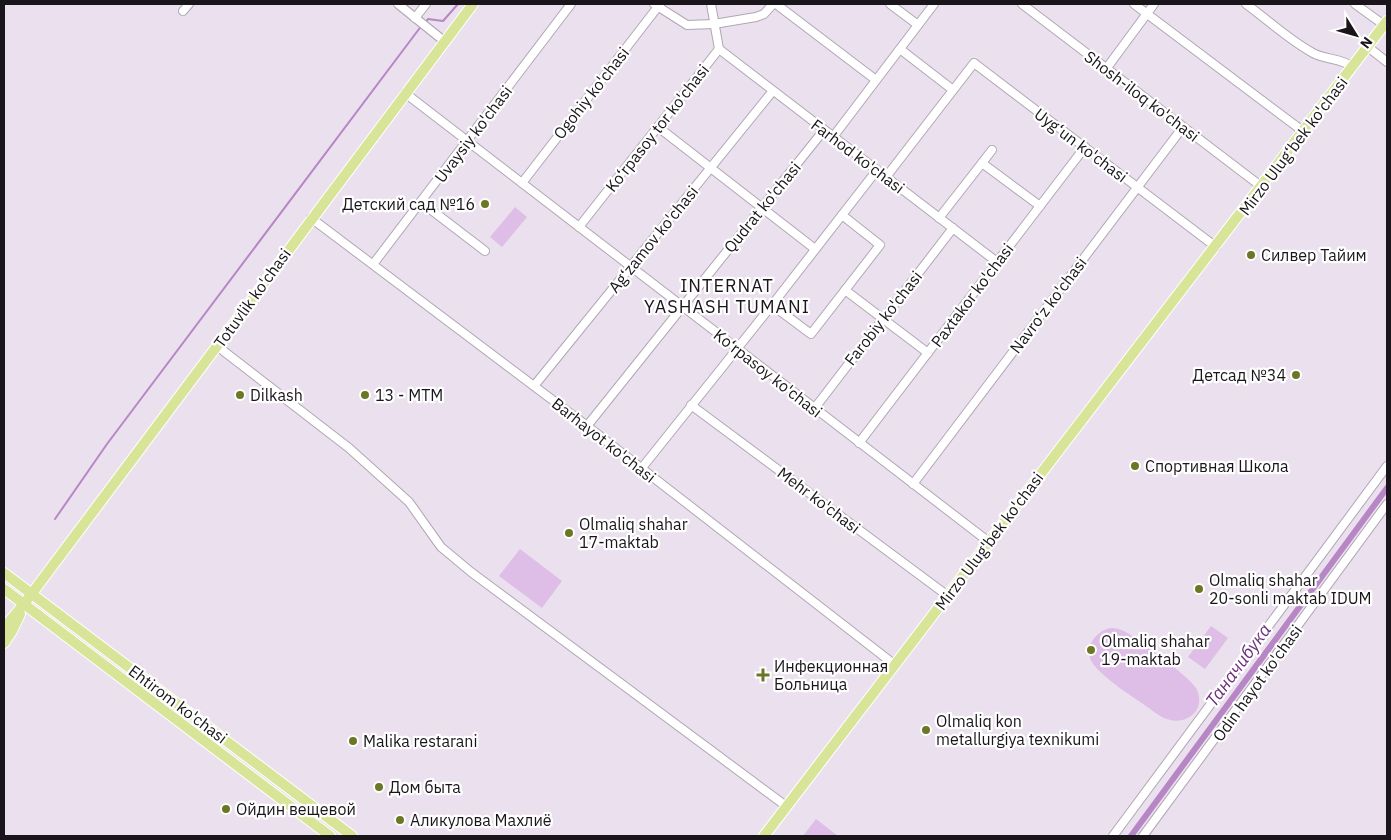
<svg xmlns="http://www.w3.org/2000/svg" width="1391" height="840" font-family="'IBM Plex Sans',sans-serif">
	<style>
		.green { fill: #debde7 }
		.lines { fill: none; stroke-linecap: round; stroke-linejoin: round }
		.stream { stroke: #b786c5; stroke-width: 2 }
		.canal { stroke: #b786c5; stroke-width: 6 }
		.minor-casing { stroke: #b1a6b4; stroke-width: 10 }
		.major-casing { stroke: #fff; stroke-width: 12 }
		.minor { stroke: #fff; stroke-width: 8 }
		.major { stroke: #d8e598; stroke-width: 10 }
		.poi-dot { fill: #6b7724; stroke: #fff; stroke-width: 2 }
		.labels { text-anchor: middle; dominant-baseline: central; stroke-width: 4.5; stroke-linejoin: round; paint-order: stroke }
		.street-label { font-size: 16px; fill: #19151a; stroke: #fff }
		.poi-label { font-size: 16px; fill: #19151a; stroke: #fff; text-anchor: start }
		.neighbourhood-label { font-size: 18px; letter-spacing: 1px; fill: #19151a; stroke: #fff }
		.water-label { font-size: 18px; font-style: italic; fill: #6c307c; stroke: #fff }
	</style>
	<rect width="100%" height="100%" fill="#ebe0ee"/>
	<g class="green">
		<polygon points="515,207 527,217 502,247 490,237"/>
		<polygon points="520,549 562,581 542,608 499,576"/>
		<polygon points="1211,626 1228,638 1205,669 1188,657"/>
		<path d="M1110,628c5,0 10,1 14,3 13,7 66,46 72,57 13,25 -16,43 -39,26 -17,-13 -51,-33 -63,-49 -12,-15 0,-33 16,-37z"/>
		<polygon points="816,819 838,836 803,836"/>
	</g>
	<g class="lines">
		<g class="stream">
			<polyline points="426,22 428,19 443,21 458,4"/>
			<polyline points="55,519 107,444 422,25"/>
		</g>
		<polyline class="canal" points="1131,836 1387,488"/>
		<g class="minor-casing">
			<g id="minor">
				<polyline points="398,4 444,41"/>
				<polyline points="654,4 687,25 714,24 756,17 764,14 773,4"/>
				<polyline points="776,4 876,80"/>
				<polyline points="890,4 918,25"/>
				<polyline points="1022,4 1262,187"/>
				<polyline points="1134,4 1304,132"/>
				<path d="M1246,4c22,16 43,36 67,49 13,7 28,5 40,14"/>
				<polyline points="1355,4 1384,25"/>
				<polyline points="183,11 189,4"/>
				<polyline points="415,18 426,4"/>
				<polyline points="1368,47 1387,62"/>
				<polyline points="719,49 997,262"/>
				<polyline points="900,49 953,90"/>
				<polyline points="1106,69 1154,4"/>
				<polyline points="405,93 989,542"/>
				<polyline points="658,127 815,249"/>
				<polyline points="833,137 934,4"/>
				<polyline points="982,163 992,150"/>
				<polyline points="886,177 974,63 1216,247"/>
				<polyline points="522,183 660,4"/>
				<polyline points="421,202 485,251"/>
				<polyline points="311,218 587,426 895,665"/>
				<polyline points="939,218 982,163 1040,206"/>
				<polyline points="579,227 719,49 711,4"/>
				<polyline points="374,263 571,4"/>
				<polyline points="845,290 928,353"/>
				<polyline points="772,305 811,334 880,245 842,215"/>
				<polyline points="217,346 349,448 409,502 441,547 471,572 786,806"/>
				<polyline points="534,386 772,92"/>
				<polyline points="691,405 948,596"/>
				<polyline points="814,409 953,228"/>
				<polyline points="587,426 824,130"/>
				<polyline points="859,443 1085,147"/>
				<polyline points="641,469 772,305 877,170"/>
				<polyline points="913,484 1183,127"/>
				<polyline points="1113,836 1387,466"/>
				<polyline points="1143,836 1387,504"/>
			</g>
		</g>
		<g class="major-casing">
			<g id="major">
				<polyline points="4,573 352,836"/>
				<polyline points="4,589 330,836"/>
				<polyline points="4,628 24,604 473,4"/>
				<polyline points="4,643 12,631 20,614"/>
				<polyline points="764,836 1387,21"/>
			</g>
		</g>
		<use href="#minor" class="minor"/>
		<use href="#major" class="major"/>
	</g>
	<g class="poi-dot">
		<circle cx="485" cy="204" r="5"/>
		<circle cx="1251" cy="255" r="5"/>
		<circle cx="1296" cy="375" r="5"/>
		<circle cx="240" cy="395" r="5"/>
		<circle cx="365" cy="395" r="5"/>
		<circle cx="1135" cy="466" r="5"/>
		<circle cx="569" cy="533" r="5"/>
		<circle cx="1199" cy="589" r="5"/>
		<circle cx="1091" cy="650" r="5"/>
		<path d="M760.5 667.5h5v5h5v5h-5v5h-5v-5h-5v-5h5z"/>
		<circle cx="926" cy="730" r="5"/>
		<circle cx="353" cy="741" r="5"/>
		<circle cx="379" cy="787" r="5"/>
		<circle cx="226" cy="809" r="5"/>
		<circle cx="400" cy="820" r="5"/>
	</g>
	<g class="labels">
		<g class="street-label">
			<text transform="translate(591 93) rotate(-52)">Ogohiy ko'chasi</text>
			<text transform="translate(1142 96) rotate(37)">Shosh-iloq ko'chasi</text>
			<text transform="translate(657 128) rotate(-52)">Ko‘rpasoy tor ko'chasi</text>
			<text transform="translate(473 134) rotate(-53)">Uvaysiy ko'chasi</text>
			<text transform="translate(1081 145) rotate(37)">Uyg‘un ko'chasi</text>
			<text transform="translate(1293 146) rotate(-53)">Mirzo Ulug‘bek ko'chasi</text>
			<text transform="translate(858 156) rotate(37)">Farhod ko'chasi</text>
			<text transform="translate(762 207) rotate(-51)">Qudrat ko'chasi</text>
			<text transform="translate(653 239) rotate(-51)">Ag‘zamov ko'chasi</text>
			<text transform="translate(972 295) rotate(-53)">Paxtakor ko'chasi</text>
			<text transform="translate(252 298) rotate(-54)">Totuvlik ko'chasi</text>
			<text transform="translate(1048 305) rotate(-53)">Navro‘z ko'chasi</text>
			<text transform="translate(883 318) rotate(-52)">Farobiy ko'chasi</text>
			<text transform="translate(768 373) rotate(38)">Ko‘rpasoy ko'chasi</text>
			<text transform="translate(604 440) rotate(38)">Barhayot ko'chasi</text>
			<text transform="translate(819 500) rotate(37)">Mehr ko'chasi</text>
			<text transform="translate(989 541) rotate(-53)">Mirzo Ulug'bek ko'chasi</text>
			<text transform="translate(1257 683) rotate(-54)">Odin hayot ko'chasi</text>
			<text transform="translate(178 704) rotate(37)">Ehtirom ko'chasi</text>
		</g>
		<g class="poi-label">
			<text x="475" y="204" text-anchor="end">Детский сад №16</text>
			<text x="1261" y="255">Силвер Тайим</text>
			<text x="1286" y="375" text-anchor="end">Детсад №34</text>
			<text x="250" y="395">Dilkash</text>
			<text x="375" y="395">13 - MTM</text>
			<text x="1145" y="466">Спортивная Школа</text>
			<text x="579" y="524">Olmaliq shahar<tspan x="579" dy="18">17-maktab</tspan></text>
			<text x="1209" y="580">Olmaliq shahar<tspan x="1209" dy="18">20-sonli maktab IDUM</tspan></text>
			<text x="1101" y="641">Olmaliq shahar<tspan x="1101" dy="18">19-maktab</tspan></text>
			<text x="774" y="666">Инфекционная<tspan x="774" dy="18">Больница</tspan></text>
			<text x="936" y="721">Olmaliq kon<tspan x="936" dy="18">metallurgiya texnikumi</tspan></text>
			<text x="363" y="741">Malika restarani</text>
			<text x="389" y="787">Дом быта</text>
			<text x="236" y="809">Ойдин вещевой</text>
			<text x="410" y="820">Аликулова Махлиё</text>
		</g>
		<g class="neighbourhood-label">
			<text x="727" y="285">INTERNAT<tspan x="727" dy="21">YASHASH TUMANI</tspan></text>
		</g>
		<g class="water-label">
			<text transform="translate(1238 665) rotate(-54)">Таначибука</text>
		</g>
	</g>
	<rect width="1391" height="840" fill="none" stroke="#19151a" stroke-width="10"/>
	<g transform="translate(1356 35) rotate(127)" stroke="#ffffff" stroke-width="4" paint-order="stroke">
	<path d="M0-4L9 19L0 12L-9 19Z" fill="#19151a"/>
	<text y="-8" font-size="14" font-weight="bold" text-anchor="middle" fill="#19151a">N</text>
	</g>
</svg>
